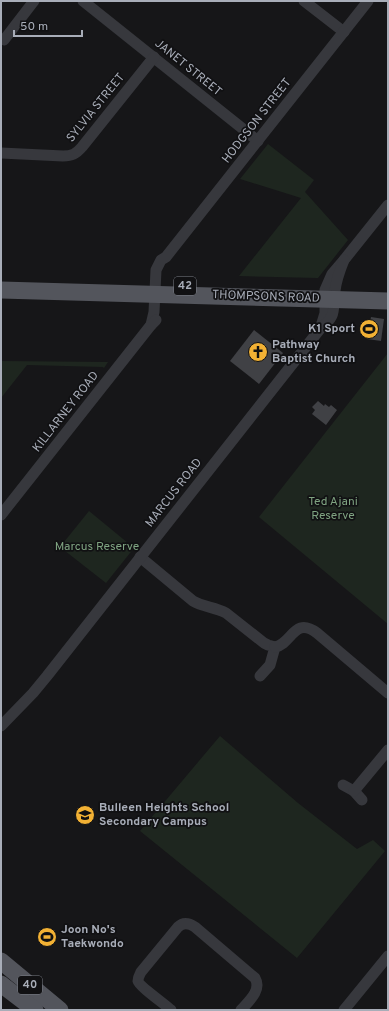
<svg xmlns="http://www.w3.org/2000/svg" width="389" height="1011" font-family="Overpass,sans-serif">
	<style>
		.green { fill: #1e261f }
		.building { fill: #404145 }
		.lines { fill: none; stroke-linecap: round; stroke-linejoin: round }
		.minor { stroke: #37383d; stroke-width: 11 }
		.primary { stroke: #53555c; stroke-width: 17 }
		.labels { text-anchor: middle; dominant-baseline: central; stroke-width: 3.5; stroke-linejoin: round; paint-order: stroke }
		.shield { fill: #111113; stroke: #7b7e86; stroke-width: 1 }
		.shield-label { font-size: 11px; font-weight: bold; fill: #a8adb8 }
		.street-label { font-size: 12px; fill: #a8adb8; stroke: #111113 }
		.poi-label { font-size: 12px; font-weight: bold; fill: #a8adb8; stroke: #111113; text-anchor: start }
		.park-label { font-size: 12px; fill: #7fa381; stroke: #111113 }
	</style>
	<rect width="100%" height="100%" fill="#161618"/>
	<g class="green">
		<polygon points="268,144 314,180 305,192 348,240 318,278 239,276 301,198 240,179"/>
		<polygon points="388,353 388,624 259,517"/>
		<polygon points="1,361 108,362 104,368 103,367 27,365 1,398"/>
		<polygon points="89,511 134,548 106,583 60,547"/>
		<polygon points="220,736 298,803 357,849 373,840 385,851 297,958 140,831"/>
	</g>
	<g class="building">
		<polygon points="371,317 384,319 381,341 367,339"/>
		<polygon points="254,330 283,353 259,384 230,361"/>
		<polygon points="318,401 324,406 325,404 329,407 331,405 337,410 326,425 312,414 315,410 312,407"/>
	</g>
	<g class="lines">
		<g class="minor">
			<polyline points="83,1 258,141"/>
			<polyline points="304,1 344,32"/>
			<polyline points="4,40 34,1"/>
			<path d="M1,153l62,3c9,0 13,-2 19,-9l72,-90"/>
			<polyline points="151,325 154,312 156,270 161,260 166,257 368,1"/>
			<polyline points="321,326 325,313 325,290 332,274 344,260 388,205"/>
			<polyline points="1,515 151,325 156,320"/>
			<path d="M140,557l53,44c10,6 22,6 33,12l38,30 4,2 7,2 -5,18 -10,11"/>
			<path d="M275,647c17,-3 19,-31 42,-14l71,60"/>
			<path d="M1,726l32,-33 14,-17 273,-347c18,-15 12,-18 15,-38 1,-10 5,-21 9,-31"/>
			<polyline points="343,785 354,791 362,800"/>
			<polyline points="354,791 388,750"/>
			<path d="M171,1010c-5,-5 -32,-24 -33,-29 0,-4 2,-7 3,-9l37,-45c5,-5 11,-4 17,0l60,51c7,12 -6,23 -14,32"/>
			<polyline points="344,1010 388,956"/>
		</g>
		<g class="primary">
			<polyline points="1,290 388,301"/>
			<polyline points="1,961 60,1010"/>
			<polyline points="1,984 35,1010"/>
		</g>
	</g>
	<defs>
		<g id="stadium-disc" transform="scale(1)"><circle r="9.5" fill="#f2b134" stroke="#111113"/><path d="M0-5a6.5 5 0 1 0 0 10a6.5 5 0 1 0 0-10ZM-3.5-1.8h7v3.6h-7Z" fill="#111"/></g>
		<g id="church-disc" transform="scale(1)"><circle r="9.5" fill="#f2b134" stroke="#111113"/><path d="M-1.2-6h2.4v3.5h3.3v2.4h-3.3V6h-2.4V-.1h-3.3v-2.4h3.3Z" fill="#111"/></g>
		<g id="school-disc" transform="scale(1)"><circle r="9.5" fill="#f2b134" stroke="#111113"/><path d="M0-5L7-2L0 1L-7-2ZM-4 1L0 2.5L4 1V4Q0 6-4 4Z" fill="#111"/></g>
	</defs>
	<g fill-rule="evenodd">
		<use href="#stadium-disc" x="369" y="329"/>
		<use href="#church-disc" x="258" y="352"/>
		<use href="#school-disc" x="85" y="815"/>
		<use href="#stadium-disc" x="47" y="937"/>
	</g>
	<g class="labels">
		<g class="shield">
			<rect x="174" y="277" width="22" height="18" rx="3"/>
			<rect x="18" y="976" width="24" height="18" rx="3"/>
		</g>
		<g class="shield-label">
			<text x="185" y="286">42</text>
			<text x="30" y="985">40</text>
		</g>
		<g class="street-label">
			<text transform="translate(188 68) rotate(39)">JANET STREET</text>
			<text transform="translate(96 108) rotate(-51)">SYLVIA STREET</text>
			<text transform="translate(257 121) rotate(-52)">HODGSON STREET</text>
			<text transform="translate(266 297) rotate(2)">THOMPSONS ROAD</text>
			<text transform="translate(66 412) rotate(-52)">KILLARNEY ROAD</text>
			<text transform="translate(174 493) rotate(-52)">MARCUS ROAD</text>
		</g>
		<g class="poi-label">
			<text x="355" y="329" text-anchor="end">K1 Sport</text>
			<text x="272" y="345">Pathway<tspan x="272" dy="14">Baptist Church</tspan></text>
			<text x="99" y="808">Bulleen Heights School<tspan x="99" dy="14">Secondary Campus</tspan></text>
			<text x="61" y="930">Joon No's<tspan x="61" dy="14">Taekwondo</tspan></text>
		</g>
		<g class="park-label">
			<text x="333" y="502">Ted Ajani<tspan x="333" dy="14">Reserve</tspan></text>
			<text x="97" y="547">Marcus Reserve</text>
		</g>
	</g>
	<rect width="389" height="1011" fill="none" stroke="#a8adb8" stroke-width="4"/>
	<path d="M14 30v6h68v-6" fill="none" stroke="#a8adb8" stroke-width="2"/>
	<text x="20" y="30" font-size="12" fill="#a8adb8" stroke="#111113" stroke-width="3" paint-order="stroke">50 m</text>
</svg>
